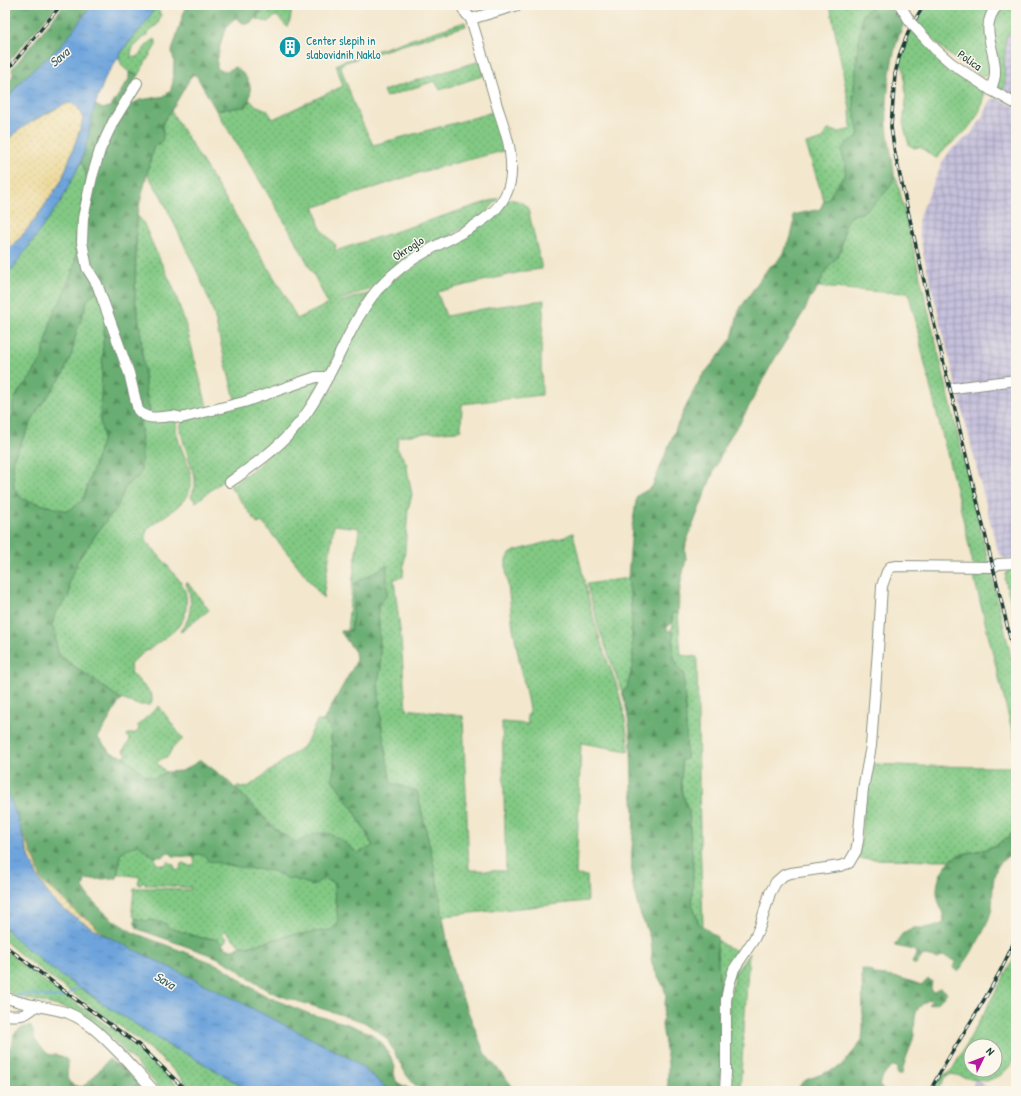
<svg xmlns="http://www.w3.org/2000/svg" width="1021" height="1096" font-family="'Patrick Hand',sans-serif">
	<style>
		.industrial { fill: url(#industrial-grid) }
		.grass { fill: url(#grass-dots); stroke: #50835c; fill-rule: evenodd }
		.forest { fill: url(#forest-firs); stroke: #447553; fill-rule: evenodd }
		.sand { fill: url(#sand-dots); stroke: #868c69 }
		.water { fill: url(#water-ripples); stroke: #467088 }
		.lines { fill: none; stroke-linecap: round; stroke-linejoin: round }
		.stream { stroke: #6ea4dc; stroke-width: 2 }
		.minor-casing { stroke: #899280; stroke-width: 12 }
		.minor { stroke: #fff; stroke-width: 10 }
		.rail-casing { stroke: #1f3d34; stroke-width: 3.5 }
		.rail { stroke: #fbf7ec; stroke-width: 2; stroke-dasharray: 6; stroke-linecap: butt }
		.minor-bridge-casing { stroke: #899280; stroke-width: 12; stroke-linecap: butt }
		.minor-bridge { stroke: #fff; stroke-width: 10 }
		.labels { text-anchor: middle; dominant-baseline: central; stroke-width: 3; stroke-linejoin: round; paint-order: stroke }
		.culture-label { font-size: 12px; fill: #0d838f; stroke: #fbf7ec; text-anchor: start }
		.street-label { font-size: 12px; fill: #1f3d34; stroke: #fbf7ec }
		.water-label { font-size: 13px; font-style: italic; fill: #375c66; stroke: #fbf7ec }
	</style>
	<defs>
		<pattern id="industrial-grid" width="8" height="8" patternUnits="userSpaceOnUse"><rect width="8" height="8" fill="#c5c0db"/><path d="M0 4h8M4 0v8" fill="none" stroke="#9f9db2"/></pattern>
		<pattern id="grass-dots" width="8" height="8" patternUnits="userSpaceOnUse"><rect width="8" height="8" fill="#82c984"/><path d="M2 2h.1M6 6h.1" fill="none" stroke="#6aa46d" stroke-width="1.8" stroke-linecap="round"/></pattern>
		<pattern id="forest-firs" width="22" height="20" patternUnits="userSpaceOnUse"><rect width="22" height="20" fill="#69ad72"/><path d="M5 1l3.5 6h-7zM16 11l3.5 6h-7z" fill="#568e5e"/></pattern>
		<pattern id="sand-dots" width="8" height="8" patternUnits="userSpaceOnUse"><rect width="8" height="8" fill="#eeda9e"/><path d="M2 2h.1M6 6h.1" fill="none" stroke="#ccbc89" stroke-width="1.8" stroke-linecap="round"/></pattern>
		<pattern id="water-ripples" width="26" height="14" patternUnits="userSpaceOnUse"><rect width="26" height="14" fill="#6ea4dc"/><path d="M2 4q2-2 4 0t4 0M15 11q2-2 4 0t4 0" fill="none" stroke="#5a87b3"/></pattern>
	</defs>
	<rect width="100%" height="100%" fill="#fbf7ec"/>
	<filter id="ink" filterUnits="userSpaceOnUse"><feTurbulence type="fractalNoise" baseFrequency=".025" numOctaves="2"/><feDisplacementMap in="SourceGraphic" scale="8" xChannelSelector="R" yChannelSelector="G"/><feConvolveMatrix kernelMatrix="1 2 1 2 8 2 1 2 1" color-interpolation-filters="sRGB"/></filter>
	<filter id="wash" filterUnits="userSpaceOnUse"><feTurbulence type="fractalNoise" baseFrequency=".012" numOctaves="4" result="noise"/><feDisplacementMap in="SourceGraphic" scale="16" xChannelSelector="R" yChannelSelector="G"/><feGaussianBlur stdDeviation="0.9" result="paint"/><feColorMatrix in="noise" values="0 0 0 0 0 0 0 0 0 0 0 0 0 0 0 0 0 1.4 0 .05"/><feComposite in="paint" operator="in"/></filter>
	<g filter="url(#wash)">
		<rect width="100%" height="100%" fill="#f3e7cd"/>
		<g class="industrial">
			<polygon points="1016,30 1016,100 1003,93 1002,90 1005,87 1005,78 1004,65 1006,37 1010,32"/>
			<polygon points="997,98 1016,107 1016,559 1005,559 999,554 995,541 923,253 919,232 918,222 920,214 943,161 950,151 972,133 983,116 988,103 993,99"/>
			<polygon points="975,1080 992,1089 991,1091 970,1091"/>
		</g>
		<g class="grass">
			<path d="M281,5h11l-2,16 -3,6 -9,-10 -3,-1 -6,6 -6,-1 -7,-2 5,-8c10,4 13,0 20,-6z"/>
			<polygon points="830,5 880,5 869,9 859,40 856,59 853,98 855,117 859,134 856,139 849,141 844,161 846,167 845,175 835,188 829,198 824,201 806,144 823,139 825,133 828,130 840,132 851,129 850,109"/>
			<polygon points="926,5 992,5 988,53 990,68 989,73 983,77 981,76 952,57 932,39 916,22"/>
			<path d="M1005,5h11v25l-6,2 -4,5 -2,28 1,13v9l-3,3 -4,-3c-2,-18 -9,-54 -3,-70 2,-5 6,-9 10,-12z"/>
			<path d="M155,9h3l3,6 -3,9 -25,24 -2,5 1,4h5l9,-11 8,-7 2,1v5l-18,30c-11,-4 -17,-6 -19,-19 11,-16 25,-30 36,-47z"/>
			<path d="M465,22l1,4 -120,36 -6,3 16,45 17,35 93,-25 30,-9 11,39 -82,21 -106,35 -5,1c4,6 3,14 6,20 4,7 11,13 16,18l-1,6 164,-53 -16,18 -95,57 -18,17 -9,2 -21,8 1,2 17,-6 11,-2 -42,77 -6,3 -85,29 -14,-54 -8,-35 -7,-19 -6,-15 -40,-84 -14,-22 7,-28 10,-11c-3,-13 -2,-14 7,-24l112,181 14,27 31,-15c-31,-67 -72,-129 -111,-192l5,-3 24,-2 4,-7 5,5 12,5 6,9 70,-33 -7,-21 5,-3z"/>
			<polygon points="911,30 964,77 980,89 983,91 984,95 980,110 974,121 966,131 947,147 937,158 934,157 920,147 914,148 909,145 903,123 906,101 904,70 899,61"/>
			<path d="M480,61l5,14 -45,15 -5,-9 -49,16 -3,-6c32,-11 65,-20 97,-30z"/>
			<polygon points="81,162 82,163 87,178 77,235 76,257 73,270 60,302 56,307 51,321 42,358 31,377 21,388 15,398 13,404 13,414 9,423 5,427 5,273 13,268 61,201"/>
			<path d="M894,176l3,4 92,385h-16c-16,-82 -41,-161 -57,-243 -2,-10 -6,-19 -7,-29l-28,-1 -62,-5c2,-7 5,-14 9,-20 5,-6 10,-9 13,-17 3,-10 1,-25 9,-32 3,-4 8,-3 11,-5 14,-8 26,-22 33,-37z"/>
			<path d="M509,199c9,2 14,2 19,10l14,60 -17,2 -88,21 9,24 47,-9 51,-7 -3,56 1,39 -80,9 -1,26 -3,1 -33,2 -27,4 -1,11 9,15 6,32 -4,14 -5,68 -9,2 7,60 5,70 57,7 6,154 37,1 -4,-149 26,2 -1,-9 3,-1 -17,-86 -7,-59v-10l4,-5 5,-3 50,-14 7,-4h1l19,81 10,32 15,40 7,27 4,28v10l-47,-8 -5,132 11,1 1,25 -145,15 -8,-46 -18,-79 -26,-8 -9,-53 -4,-49 3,-14 -3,-61 9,-11 -32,-12 -4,48h-3v-10l11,-93 -25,-3 -11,73 -29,-37 -32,-39 -4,2 -28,-38 29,-21 71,-81 3,7h2l-3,-12 22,-50 31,-42 28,-22 51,-28 25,-17z"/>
			<polygon points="137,215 143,222 157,254 173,287 186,326 208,410 151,416 146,393 140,328 135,298"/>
			<polygon points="97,291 106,308 103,344 100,422 103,435 103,438 83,500 74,508 67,511 55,508 22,499 14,488 13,459 37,411 63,375 72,353 76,333 88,299"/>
			<polygon points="313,380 322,381 308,407 285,434 227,480 225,479 196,502 191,497 195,487 195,479 180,430 181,424 184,420"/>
			<path d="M139,416l36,3 2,2c-5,23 22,49 12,72 -6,11 -20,20 -30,27 -5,4 -11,7 -13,13 -1,3 0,6 1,9 8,9 17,19 24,28 5,6 10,12 13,18 4,9 3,25 -2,33 -5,9 -15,15 -23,21 -8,7 -23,14 -29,23l1,7 21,23v7l-2,3h-12l-17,-6 -62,-44 -7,-30 2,-11 15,-19 1,-5 -1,-5 1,-6 6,-16 31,-44 10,-11 8,-20 7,-8 6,-3 2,-3 2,-15 -1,-31z"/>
			<polygon points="1013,566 1016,566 1016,624 1005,579 1007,572"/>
			<polygon points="972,569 991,570 995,591 1016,676 1016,747"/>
			<polygon points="628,578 631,603 633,664 627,688 622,692 598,626 587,584"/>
			<path d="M187,582l22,28 -28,22 -1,-1c2,-3 4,-5 6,-8 6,-11 6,-28 0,-39z"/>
			<path d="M672,613h6l3,42 16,2 3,178 3,91 -4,-2 -7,-21 1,-34 -4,-57 -7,-19 -1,-10 1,-15 -1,-8 5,-2c2,-28 -2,-57 -2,-85l-3,-1 -7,-13 -1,-18v-8l-3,-2 3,-5z"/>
			<polygon points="159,706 183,739 173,747 168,756 160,760 157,763 166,772 163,774 154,778 144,774 124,757 127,754 123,751 130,740 127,736 128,734 134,734 139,730 138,725"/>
			<polygon points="317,721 323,721 330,727 334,767 332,779 355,812 373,847 358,853 340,839 312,835 297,843 276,830 236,788 237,786 241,788 248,787 305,745"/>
			<polygon points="875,764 921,766 1016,767 1016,831 999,843 986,849 961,854 950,860 857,859 861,841 864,790 868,789 869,765"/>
			<path d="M139,845l7,7 10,5 -1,4 2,3 8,1 3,-4 2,2 3,1 4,7 4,-3 -1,-3 2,-2c4,0 5,3 9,3l4,-4 -2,-5 4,-3 9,1 37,13 31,3 4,3 15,5 6,1 14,6 9,-7 11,3 5,39c-1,5 -3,7 -8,9l-39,5 -37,10 -14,1 -15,-15 -3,3 5,5 -5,6 -9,-7h-11l-35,-11 -15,-7 -6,1 -11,-3 -2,-2 -1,-5 2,-23h27l30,2 1,-2 -31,-3h-16v-3l-2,-1 -2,4 -3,-1 2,-7 -22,-3 2,-20 8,-6z"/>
			<path d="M5,928l18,18 14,10 11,10 55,38 50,31 19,13 13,5 35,20 29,18h-56c-53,-62 -129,-96 -188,-150z"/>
			<path d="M716,939c10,8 14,11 27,12l-19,47 -3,-1z"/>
			<path d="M5,951c36,30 76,55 114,83 22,18 43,37 64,57h-21c-16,-18 -33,-36 -51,-53 -10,-9 -19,-20 -31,-25 -22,-9 -46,-11 -69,-19v-2l-6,-4z"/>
			<polygon points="749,953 740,1091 728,1091 729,1001 735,974"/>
			<path d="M1016,955v95l-4,14 -11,11 -14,6 -12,-1 -23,-6 -7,3 -8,14h-5l8,-15 8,-3 4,-3 4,-7zM971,1046h24v24h-24z"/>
		</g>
		<g class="forest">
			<polygon points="14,5 57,5 5,66 5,14 10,12"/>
			<polygon points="64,5 92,5 61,46 26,76 20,82 5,102 5,89 13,75 12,69"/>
			<path d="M186,5h73v5l2,1c-3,4 -10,14 -15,13 -3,0 -7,-4 -9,-6 -14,3 -20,38 -20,50 7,5 10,4 17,-1 4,2 7,4 10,8 9,10 8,21 2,32l-24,2 -5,3 -21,-37h-4l-21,36 -4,5 -5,9 1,14 -3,5 -6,2 -18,73 -1,79 5,30 6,65 5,23h-12l2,12 1,31 -2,15 -2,3 -6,3 -7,8 -8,20 -10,11 -31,44 1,2 -7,14 -1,6 1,5 -1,5 -14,19 -3,11 3,7 2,19 2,4 2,2 60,42 -23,39 12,14 14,5 20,17 10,4 9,-4 3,-2 16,-1 19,-11 25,19 50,51 21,13c6,-4 21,-12 29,-10 12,3 22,13 32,20l15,-7 -18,-34 -23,-33 2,-12 -4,-40 -7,-6 32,-57 1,-6 -1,-6 -15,-21h11l4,-48 32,-18v30l-9,11 3,61 -3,14 4,49 9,53 26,8 18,79 16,93 4,16 30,75 24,28 6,9h-94l-7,-7 -7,-8 -20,-37 -8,-7 -15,-10 -83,-26 -14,-6 -16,-10 -18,-14 -17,-9 -78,-28 -3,-5v-6l11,3 6,-1 15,4v3l35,11 14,1 3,2 3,4 6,4h6l6,-3 14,-1 37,-10 39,-5c5,-2 6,-3 8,-9l-5,-39 -11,-3 -9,7 -14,-6 -13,-2 -12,-7 -31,-3 -35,-7 -3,-5 -8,-2 -5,3 -19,-1 -3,-3h-4l-3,4c-11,0 -17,-4 -24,-12l-11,3 -8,6 -3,24 -32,2 -2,8 6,9 15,15 9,8 19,12 89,34 11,7 17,13 19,11 42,17 35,9 27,11 10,9 9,14 4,10 -1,6 2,8 4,3 7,3 5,4h-22l-27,-24 -19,-12 -240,-120 -16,-16 -6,-2 -3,-2 -25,-24 -8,-5 -5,-6 -5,-17 -15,-33 -16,-43v-360l4,-4 4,-9v-10l2,-6 6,-10 10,-11 11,-19 9,-37 5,-14 4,-5 13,-32 3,-13 1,-22 6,-34c0,-6 1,-8 3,-13 3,-8 -1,-17 -4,-25l-1,-1 5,-17 9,-40 8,4 8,-3 7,-10 11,-17v-7l9,3 -14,23 4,8 12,-6 25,-4 6,-7 2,-7 1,-21 -2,-10zM97,291l9,17 -3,36 -3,78 3,13v3l-20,62 -9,7 -7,4 -12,-3 -33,-9 -8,-11 -1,-29 24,-48 26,-36 9,-22 4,-20 12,-34z"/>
			<path d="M880,5h14l11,17c-15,27 -21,83 -17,113 1,8 7,37 6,42 -2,11 -20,29 -30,34 -4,3 -10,3 -13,6 -9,8 -7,24 -11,34 -3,7 -8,11 -12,17 -5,6 -6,13 -10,19 -2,4 -5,7 -7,10 -2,3 -4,7 -5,11l-35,57 -31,58c-13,15 -19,32 -27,50 -9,23 -18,46 -27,70l-1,8 1,8 -6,27 -2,27h-6v10l-5,4v3l6,2v9l1,18 7,13 3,1c0,28 4,57 2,86l-5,1 1,8 -1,15 1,10 7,19 4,57 -1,34 7,21 18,13v16l4,44 3,1v72l-3,2v9l-2,10h-52l1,-9v-18l-6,-39 4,-29c-2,-14 -11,-21 -14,-33 -2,-5 0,-7 0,-12 0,-3 -1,-6 -1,-9 -3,-11 -8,-21 -12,-32 -3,-10 -6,-21 -7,-33 -2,-21 2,-42 2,-64 0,-9 -2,-18 -2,-27 -1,-32 0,-64 -10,-94l5,-4 6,-24 -2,-61 -3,-25 4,-51 5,-31 15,-9 24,-59 15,-32 11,-20 16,-19 14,-19 7,-28 29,-42 9,-6 6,-9 8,-16 3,-14 -1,-8 27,-6 4,-8 5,-3 6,-10 10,-13 1,-8 -5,-16 8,-10 7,-2 3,-5 -4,-17 -2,-19 9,-83 7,-6z"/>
			<path d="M1016,831v21c-8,3 -17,10 -20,18 -4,10 -3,26 -4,37 -3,19 -22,49 -34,65l-5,-4 2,-7 -12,-5 -5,3 -15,-4 -7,10 -4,-2 4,-9 -2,-4 -19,-4v-3h2l5,-9 12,-6h10l16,-3 4,-3c0,-11 -8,-20 -7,-33 1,-15 10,-31 26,-35 8,-2 16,-2 24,-5 10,-4 21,-10 29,-18z"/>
			<path d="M862,969l8,2 7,4 24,3 21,7 6,-6 4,2 -1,8 3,3 6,-4 7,4c-4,7 -9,11 -18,13v-2l3,-1 -2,-3c-5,3 -11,7 -14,13 -2,7 -1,15 -2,22 -3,14 -10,26 -12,40l-5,1v-8l-3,-1c-8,4 -11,11 -15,19l5,6h-87l2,-5 7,-6 24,-9 11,-5 8,-9 13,-16 1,-15z"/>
			<path d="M30,1026c5,6 3,8 5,14 1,2 11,12 13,14 6,2 14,0 18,5 7,8 -9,25 16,28l7,-5 20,-23 17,12 22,20h-143v-39c6,-5 9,-9 9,-18 5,-5 9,-7 16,-8z"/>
		</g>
		<g class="sand">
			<path d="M71,103l6,3 4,6 2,5 -2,10 -19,53 -26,38 -15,19 -16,15v-109c15,-18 40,-28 60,-39z"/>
			<path d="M18,819l3,11 15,33 5,17 5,6 8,5 25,24 3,2 6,2 16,16c-15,-9 -30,-17 -44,-29 -26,-21 -33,-56 -42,-87z"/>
		</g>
		<g class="water">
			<path d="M92,5h65l-10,16 -19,22 -22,33 -11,29 -9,40 -5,17 -20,39 -48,67 -8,5v-21l16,-15 15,-19 26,-38 19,-53 2,-10 -2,-5 -4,-6 -6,-3 -6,1c-20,11 -45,21 -60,39v-41l15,-20 6,-6 35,-30z"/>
			<polygon points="5,787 18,819 27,851 39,880 47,892 59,906 73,916 104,935 228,996 353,1060 390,1091 249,1091 220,1073 185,1053 172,1048 153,1035 103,1004 87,992 66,979 48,966 37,956 23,946 5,928"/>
		</g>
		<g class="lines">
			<polyline class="stream" points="15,997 24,994 63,998 80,986"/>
		</g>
	</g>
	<g filter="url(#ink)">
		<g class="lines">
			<g class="minor-casing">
				<g id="minor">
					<polyline points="461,5 465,12 471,19"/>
					<polyline points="935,49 951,63 991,90 1016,104"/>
					<path d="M137,83l-24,39 -13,28 -8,27 -9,41 -1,24 5,26 10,16 32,89 9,37c9,11 21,7 34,6 3,0 6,1 9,2l63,-16 72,-25h12"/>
					<path d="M991,90c1,-5 4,-11 4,-16 2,-24 -18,-47 3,-69"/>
					<polyline points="954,388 1016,380"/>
					<path d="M230,482c30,-21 58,-41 78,-71 20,-29 33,-63 50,-93 8,-13 14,-24 25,-34 13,-14 29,-25 46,-34 25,-15 65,-28 77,-56 6,-12 6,-28 4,-42 -2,-15 -8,-31 -13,-46 -8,-29 -17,-58 -26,-87l47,-14"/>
					<path d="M5,997c20,9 42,9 63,16 23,9 40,29 57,46 10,11 20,21 29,32"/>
					<path d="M5,1015c16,1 19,2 31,-9"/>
					<polyline points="725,1091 726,1072 726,1000 729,985 734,969 754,939 760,926 770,893 776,882 784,875 791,873 840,866 849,863 856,851 858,841 863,789 871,746 879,636 882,586 887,572 890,567 897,566 993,567 998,564 1016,563"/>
				</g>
			</g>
			<use href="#minor" class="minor"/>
			<g class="rail-casing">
				<g id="rail">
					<polyline points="924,5 910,28 900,54 895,74 891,127 895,154 927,294 1016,662"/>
					<polyline points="5,73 61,5"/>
					<polyline points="5,946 67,993 140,1046 187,1091"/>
					<path d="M930,1091c27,-52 64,-99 86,-154"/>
				</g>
			</g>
			<use href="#rail" class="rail"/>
			<g class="minor-bridge-casing">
				<polyline id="minor-bridge" points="900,5 911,23 935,49"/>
			</g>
			<use href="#minor-bridge" class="minor-bridge"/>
		</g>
	</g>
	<defs>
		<g id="building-disc" transform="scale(1.15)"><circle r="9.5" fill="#0f9aa8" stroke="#fbf7ec"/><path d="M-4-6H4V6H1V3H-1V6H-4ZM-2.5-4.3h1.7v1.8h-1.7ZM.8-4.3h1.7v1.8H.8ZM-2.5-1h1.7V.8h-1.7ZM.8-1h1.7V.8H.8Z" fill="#fff"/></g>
	</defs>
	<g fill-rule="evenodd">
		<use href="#building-disc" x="290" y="47"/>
	</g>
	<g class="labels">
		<g class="culture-label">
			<text x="306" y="40">Center slepih in<tspan x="306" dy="14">slabovidnih Naklo</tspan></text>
		</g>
		<g class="street-label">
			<text transform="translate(970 60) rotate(35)">Polica</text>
			<text transform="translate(408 248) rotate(-33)">Okroglo</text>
		</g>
		<g class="water-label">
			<text transform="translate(59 57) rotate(-41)">Sava</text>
			<text transform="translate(165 980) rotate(30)">Sava</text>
		</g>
	</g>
	<rect width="1021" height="1096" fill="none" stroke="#fbf7ec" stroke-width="20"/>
	<g transform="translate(983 1058) rotate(47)"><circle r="19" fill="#fbf7ec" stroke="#a3ada2"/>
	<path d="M0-3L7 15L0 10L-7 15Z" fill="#b5179e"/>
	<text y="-6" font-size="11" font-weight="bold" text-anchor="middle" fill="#1f3d34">N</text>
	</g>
</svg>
